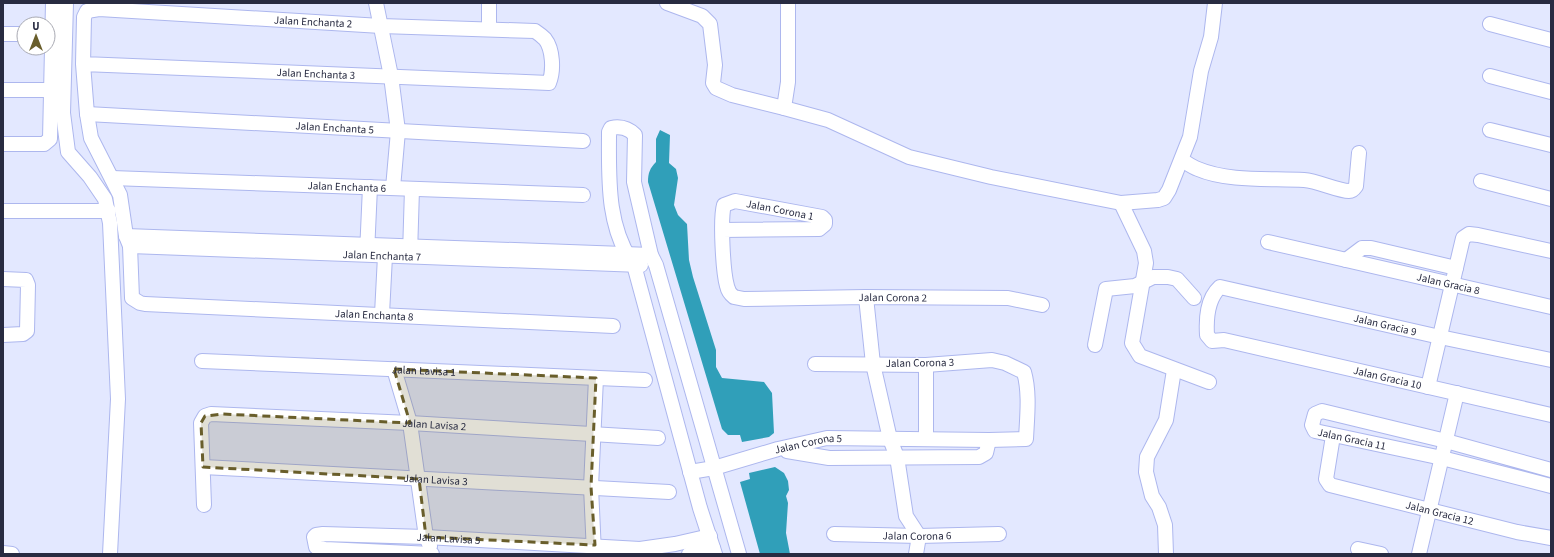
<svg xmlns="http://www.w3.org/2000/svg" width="1554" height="557" font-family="'Source Sans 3',sans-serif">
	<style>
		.water { fill: #309fb9 }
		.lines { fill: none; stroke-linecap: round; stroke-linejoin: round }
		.minor-casing { stroke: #adb7ee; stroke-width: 16 }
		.minor { stroke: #fff; stroke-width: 14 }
		.marked { fill: #695e2b; fill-opacity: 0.2; stroke: #695e2b; stroke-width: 3; stroke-dasharray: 8 5; stroke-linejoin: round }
		.labels { text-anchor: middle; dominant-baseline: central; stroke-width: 3; stroke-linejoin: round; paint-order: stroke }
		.street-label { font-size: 11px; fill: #282b41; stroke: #fff }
	</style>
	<rect width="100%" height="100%" fill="#e3e8ff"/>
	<g class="water">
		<path d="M660,130l10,5 -1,28 7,6 2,9 -4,27 4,10 9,9 2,36 4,17 23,73v17l6,11 42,4 8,11 2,40 -5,4 -27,5 -2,-7h-12l-6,-6 -74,-247c0,-9 2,-14 8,-20v-23z"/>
		<polygon points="775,467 784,473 788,481 789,490 786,496 788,503 786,533 790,554 760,554 740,482 750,479 749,473"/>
	</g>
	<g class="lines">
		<g class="minor-casing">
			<g id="minor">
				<polyline points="66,3 63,113 68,152 90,177 105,199 110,223 118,399 110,554"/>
				<polyline points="376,3 391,76 398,131 393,188"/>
				<polyline points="667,3 702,16 710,24 715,65 713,83 716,88 732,95 784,108"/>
				<polyline points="788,3 788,82 784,108 828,120 909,157 991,177 1121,203 1158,200 1164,198 1169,190 1190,137 1201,71 1211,37 1215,3"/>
				<polyline points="1490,24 1551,40"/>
				<polyline points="489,29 489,3"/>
				<polyline points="3,34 24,34"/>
				<path id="s1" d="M83,64l466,19c5,-12 4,-34 -4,-44 -3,-3 -7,-6 -10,-8l-154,-5 -282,-17 -12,2 -3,6 -1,47 4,50 4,24 29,57 6,41 4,10 2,52 8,5 5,1 468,22"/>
				<polyline points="1490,76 1551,92"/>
				<polyline points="3,90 52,90"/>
				<path id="s2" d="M87,114l496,27"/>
				<polyline points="1490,130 1551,145"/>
				<polyline points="3,144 44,144 50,139 53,3"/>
				<path d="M1182,160c5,3 10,7 16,9 30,13 74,9 106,11 14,1 34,11 45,11 3,0 5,-2 7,-5l3,-33"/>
				<path id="s3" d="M112,178l471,17"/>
				<polyline points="1481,181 1551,199"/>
				<polyline points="1121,203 1144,251 1146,263 1132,343 1140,356 1209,382"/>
				<polyline points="3,211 109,211"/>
				<path id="s4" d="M722,230l97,-1 6,-5v-4l-3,-3 -87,-16 -11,4c-4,14 -1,67 3,81 1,5 3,8 7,11l10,2 122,-2 142,1 34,7"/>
				<polyline points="126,236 651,255"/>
				<path id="s5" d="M1268,242l283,65"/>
				<path id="s6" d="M130,246l511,19"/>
				<polyline points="367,253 370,187"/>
				<polyline points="410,254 412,189"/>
				<polyline points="1346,260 1362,248 1371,248 1456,268"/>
				<polyline points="3,279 26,280 28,285 27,331 23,334 3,335"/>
				<polyline points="866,297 873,364 890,439 897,457 906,516 919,536 916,554"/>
				<polyline points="382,314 385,256"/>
				<polyline points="1095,345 1106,289 1135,286 1153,277 1168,277 1177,279 1194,298"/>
				<path id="s7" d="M1551,360l-111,-23 -220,-50c-13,12 -14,31 -13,48l5,6 12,-1 327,75"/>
				<path id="s8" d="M202,361l443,19"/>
				<polyline points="926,365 926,439"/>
				<polyline points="394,369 410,423 426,537 430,546"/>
				<polyline points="1428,387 1463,238 1469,234 1478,235 1551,251"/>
				<path id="s9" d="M1333,436l-7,43 4,6 187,47 34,6"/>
				<polyline points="787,451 829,458 979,457 986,453 989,440"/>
				<path id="s10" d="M203,467l466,25"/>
				<path id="s11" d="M1551,470l-105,-29 -124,-30 -7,3 -3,11 3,6 127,27 109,28"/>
				<path id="s12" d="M690,472l24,-4 64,-19 49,-11 162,2 37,-1c1,-22 4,-46 -2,-67l-19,-9 -13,-3 -66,5 -111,-1"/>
				<path id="s13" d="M204,505l-3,-82 4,-7 6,-2 199,9 248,15"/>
				<path id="s14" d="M834,534l85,2 80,-2"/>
				<polyline points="1358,549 1381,554"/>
				<polyline points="3,553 12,554"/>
				<polyline points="594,553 591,487 596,378"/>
				<path id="s15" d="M432,554l-107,-5 -9,-2 -2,-10 2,-2 7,-1 103,3 214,12 35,-5 35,-8"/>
				<polyline points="689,554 713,548"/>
				<path d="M715,554l-15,-46 -66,-243c-28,-38 -25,-89 -25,-133l2,-4c10,-2 17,0 24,7l-1,47 17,73 5,10 83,289"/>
				<polyline points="1166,554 1165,525 1159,507 1152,496 1146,472 1147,457 1166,420 1174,370"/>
				<polyline points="1419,554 1457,393"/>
			</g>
		</g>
		<use href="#minor" class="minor"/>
	</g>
	<path class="marked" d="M394,369l202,9 -5,109 4,58 -169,-8 -7,-58 -216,-12 -2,-44 4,-7 18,-2 187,9z"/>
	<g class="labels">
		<g class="street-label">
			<text transform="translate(313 22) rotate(3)">Jalan Enchanta 2</text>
			<text stroke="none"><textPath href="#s1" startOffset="233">Jalan Enchanta 3</textPath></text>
			<text stroke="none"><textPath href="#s2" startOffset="248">Jalan Enchanta 5</textPath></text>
			<text stroke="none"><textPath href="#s3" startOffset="235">Jalan Enchanta 6</textPath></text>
			<text transform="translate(780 210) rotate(11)">Jalan Corona 1</text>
			<text stroke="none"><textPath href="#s6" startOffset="252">Jalan Enchanta 7</textPath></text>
			<text stroke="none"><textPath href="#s5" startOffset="185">Jalan Gracia 8</textPath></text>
			<text stroke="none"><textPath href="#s4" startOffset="467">Jalan Corona 2</textPath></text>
			<text stroke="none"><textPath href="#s1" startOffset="1514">Jalan Enchanta 8</textPath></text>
			<text transform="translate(1385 325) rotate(13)">Jalan Gracia 9</text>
			<text transform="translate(920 363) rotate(-1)">Jalan Corona 3</text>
			<text stroke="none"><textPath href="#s8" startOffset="222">Jalan Lavisa 1</textPath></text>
			<text stroke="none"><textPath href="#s7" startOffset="578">Jalan Gracia 10</textPath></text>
			<text stroke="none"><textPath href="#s13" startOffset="320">Jalan Lavisa 2</textPath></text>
			<text stroke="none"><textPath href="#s11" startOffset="300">Jalan Gracia 11</textPath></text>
			<text stroke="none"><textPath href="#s12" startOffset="122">Jalan Corona 5</textPath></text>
			<text stroke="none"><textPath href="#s10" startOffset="233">Jalan Lavisa 3</textPath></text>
			<text stroke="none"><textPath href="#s9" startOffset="164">Jalan Gracia 12</textPath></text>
			<text stroke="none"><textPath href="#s14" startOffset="83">Jalan Corona 6</textPath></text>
			<text stroke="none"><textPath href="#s15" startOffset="262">Jalan Lavisa 5</textPath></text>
		</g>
	</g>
	<rect width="1554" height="557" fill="none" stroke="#282b41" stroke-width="8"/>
	<g transform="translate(36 36)"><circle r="19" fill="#ffffff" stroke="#a9aab3"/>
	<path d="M0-3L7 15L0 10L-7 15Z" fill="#695e2b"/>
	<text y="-6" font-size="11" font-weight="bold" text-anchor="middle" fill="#282b41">U</text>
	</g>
</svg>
